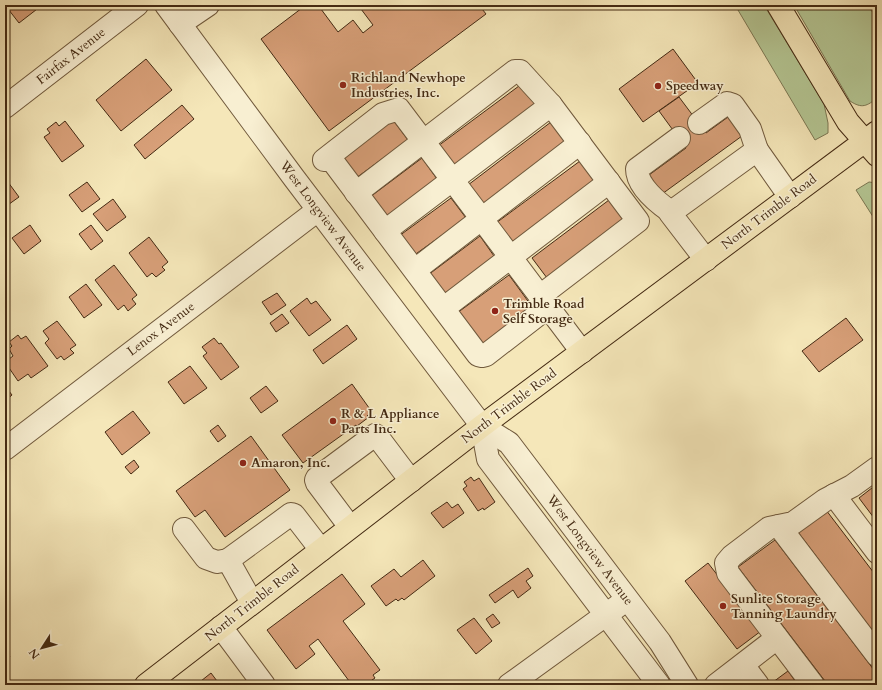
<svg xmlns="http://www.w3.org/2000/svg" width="882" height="690" font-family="Cardo,serif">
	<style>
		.green { fill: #b5c794; stroke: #7c7854 }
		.building { fill: #d79f78; stroke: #442a13 }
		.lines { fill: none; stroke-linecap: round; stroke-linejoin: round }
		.minor-casing { stroke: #70593c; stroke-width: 24 }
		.major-casing { stroke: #442a13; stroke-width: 24 }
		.highway-casing { stroke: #442a13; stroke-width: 24 }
		.minor { stroke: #f8efd2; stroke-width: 22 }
		.major { stroke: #f5e7b9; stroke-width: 22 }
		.highway { stroke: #f5e7b9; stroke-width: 22 }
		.poi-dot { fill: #8f2418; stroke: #f8efd2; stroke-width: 1.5 }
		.labels { text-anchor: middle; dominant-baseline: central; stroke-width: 3; stroke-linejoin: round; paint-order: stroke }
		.street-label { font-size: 13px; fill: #442a13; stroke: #f8efd2 }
		.poi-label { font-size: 13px; font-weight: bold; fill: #442a13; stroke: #f8efd2; text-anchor: start }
	</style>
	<rect width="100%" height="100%" fill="#f5e7b9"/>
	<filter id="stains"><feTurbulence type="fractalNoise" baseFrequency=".005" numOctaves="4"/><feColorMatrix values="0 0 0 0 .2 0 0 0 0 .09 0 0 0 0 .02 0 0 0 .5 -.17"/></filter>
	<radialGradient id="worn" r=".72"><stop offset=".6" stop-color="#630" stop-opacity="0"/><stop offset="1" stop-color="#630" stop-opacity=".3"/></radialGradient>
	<g class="green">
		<polygon points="735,5 764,5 824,104 828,123 828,133 815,140"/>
		<path d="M794,5h73l10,13v80c-10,8 -15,11 -27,3z"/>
		<polygon points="869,182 877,183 877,223 856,190"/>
	</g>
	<g class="building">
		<polygon points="5,5 40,5 41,6 19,23"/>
		<polygon points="306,5 318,5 338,32 353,20 363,33 373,25 358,5 479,5 486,14 329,131 261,39"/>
		<polygon points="673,49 698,83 643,122 619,89"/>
		<polygon points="146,59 172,90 121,131 96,100"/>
		<polygon points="523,83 538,103 453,166 438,146"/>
		<polygon points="679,97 706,133 728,117 742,136 662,194 649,175 686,148 659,111"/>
		<polygon points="182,105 194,119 145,159 134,145"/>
		<polygon points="393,120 408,140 356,178 341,158"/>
		<polygon points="65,121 84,146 62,162 44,137 50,133 47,129 56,122 59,126"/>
		<polygon points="551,122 566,142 482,205 468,185"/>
		<polygon points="422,158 437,179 385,217 370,197"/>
		<polygon points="580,161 595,181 512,244 496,223"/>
		<polygon points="5,178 19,197 5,207"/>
		<polygon points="87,182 100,199 82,212 69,195"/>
		<polygon points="451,198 466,218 413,256 399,236"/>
		<polygon points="113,199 126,217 107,231 93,214"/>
		<polygon points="609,200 624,220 547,278 532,258"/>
		<polygon points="30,225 41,241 24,254 12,238"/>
		<polygon points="91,225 103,241 91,250 79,234"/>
		<polygon points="480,236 494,256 443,295 428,275"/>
		<polygon points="149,237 168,262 162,267 165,270 156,277 152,273 147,277 129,253"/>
		<polygon points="114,265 137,295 132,299 136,304 128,311 124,305 118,310 95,280"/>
		<polygon points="509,275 533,308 481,347 457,313"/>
		<polygon points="86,284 102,305 84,318 69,297"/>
		<polygon points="277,293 286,305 271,315 262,302"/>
		<polygon points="307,298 311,304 316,301 331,320 309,336 290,311"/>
		<polygon points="282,314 289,323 276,332 270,323"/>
		<polygon points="846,318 863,340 819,372 802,351"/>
		<polygon points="57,321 76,345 70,349 74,353 64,360 61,356 57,359 45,343 49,339 43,331"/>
		<polygon points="347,325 357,339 323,364 313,350"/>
		<polygon points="18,335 21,339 26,336 48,366 31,378 28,374 18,381 5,362 13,356 9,349 12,346 9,342"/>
		<polygon points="214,338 219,344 221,343 239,367 221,380 203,356 207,353 202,347"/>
		<polygon points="190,366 207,388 184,404 168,382"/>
		<polygon points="352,384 372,412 367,416 369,417 357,426 356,425 303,463 282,435"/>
		<polygon points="5,386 12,395 5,401"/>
		<polygon points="266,386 278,401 261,413 250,398"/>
		<polygon points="133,411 150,433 122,455 105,432"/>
		<polygon points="218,425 226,436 218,442 210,431"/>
		<polygon points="251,436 290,490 225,537 205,510 195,517 176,491"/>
		<polygon points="134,460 139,467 131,474 125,467"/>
		<polygon points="471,477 474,481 479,478 495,502 484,510 483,508 478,511 463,489 467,486 464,482"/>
		<polygon points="877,484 877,522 859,498"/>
		<polygon points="447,502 452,508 458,504 464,513 443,528 431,513"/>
		<polygon points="826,510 877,577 877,637 798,532"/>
		<polygon points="775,540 877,674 877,685 828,685 738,567"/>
		<polygon points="423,560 435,576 404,600 402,598 398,601 396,599 386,606 371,586 394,569 401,577"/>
		<polygon points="708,563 761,631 737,649 685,581"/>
		<polygon points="528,568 533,576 526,581 531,588 518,598 513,590 495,603 489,595"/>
		<polygon points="342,574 365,604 343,621 380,670 373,675 375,678 365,685 352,685 318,639 309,646 315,654 296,669 267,630"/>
		<polygon points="493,614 500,623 492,628 486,619"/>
		<polygon points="474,618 492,641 476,654 457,630"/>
		<polygon points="5,650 10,657 5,661"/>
		<polygon points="788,671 798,685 769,685"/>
		<polygon points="211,673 220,685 196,685"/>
	</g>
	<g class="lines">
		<g class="minor-casing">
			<g id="minor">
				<polyline points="166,5 294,178 482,426 509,443 660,642 687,685"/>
				<polyline points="180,24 208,5"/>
				<polyline points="5,107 137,5"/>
				<polyline points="699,123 727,103 733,105 750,129 757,150"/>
				<polyline points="356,193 515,71 520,71 551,105 638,221 540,296"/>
				<path d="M671,212c-13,-9 -34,-26 -34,-43l42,-31"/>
				<polyline points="385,231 551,105"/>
				<polyline points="706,260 670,213 757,150 790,197"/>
				<polyline points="415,270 580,143"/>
				<polyline points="548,307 486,355 482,356 478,355 331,159 324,160 383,114 399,109 582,352"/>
				<polyline points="444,308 609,182"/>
				<polyline points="482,426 488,459 659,685"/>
				<polyline points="5,449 318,210"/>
				<polyline points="834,495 877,552"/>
				<polyline points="779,526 877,655"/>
				<polyline points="350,527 317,483 316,480 317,478 375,435 377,436 411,481"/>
				<polyline points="184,529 206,558 217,562 228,560 252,603"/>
				<polyline points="228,560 291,514 294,515 321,550"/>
				<polyline points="221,627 264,685"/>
				<polyline points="743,665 758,685"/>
				<polyline points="509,685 618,606"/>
				<polyline points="716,685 777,638"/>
				<polyline points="813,685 728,573 726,563 732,556 769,528 793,523 825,500 852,486 877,468"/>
			</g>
		</g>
		<g class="major-casing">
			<polyline id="major" points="146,685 482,426 877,132"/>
		</g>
		<g class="highway-casing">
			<polyline id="highway" points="778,5 848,122 877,155"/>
		</g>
		<use href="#minor" class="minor"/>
		<use href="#major" class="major"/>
		<use href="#highway" class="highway"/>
	</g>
	<g class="poi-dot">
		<circle cx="343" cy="85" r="4"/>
		<circle cx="658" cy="86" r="4"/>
		<circle cx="495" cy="311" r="4"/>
		<circle cx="333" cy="421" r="4"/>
		<circle cx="243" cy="463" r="4"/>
		<circle cx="723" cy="606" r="4"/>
	</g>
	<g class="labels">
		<g class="street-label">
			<text transform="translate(71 56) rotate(-38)">Fairfax Avenue</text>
			<text transform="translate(769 212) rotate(-37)">North Trimble Road</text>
			<text transform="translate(323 216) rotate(53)">West Longview Avenue</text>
			<text transform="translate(161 329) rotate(-37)">Lenox Avenue</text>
			<text transform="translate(509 406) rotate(-37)">North Trimble Road</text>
			<text transform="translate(590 550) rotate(53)">West Longview Avenue</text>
			<text transform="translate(252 603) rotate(-38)">North Trimble Road</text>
		</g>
		<g class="poi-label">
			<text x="351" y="78">Richland Newhope<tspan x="351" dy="15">Industries, Inc.</tspan></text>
			<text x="666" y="86">Speedway</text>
			<text x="503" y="304">Trimble Road<tspan x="503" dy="15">Self Storage</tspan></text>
			<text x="341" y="414">R &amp; L Appliance<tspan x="341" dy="15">Parts Inc.</tspan></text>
			<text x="251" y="463">Amaron, Inc.</text>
			<text x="731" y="599">Sunlite Storage<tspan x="731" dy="15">Tanning Laundry</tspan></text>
		</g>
	</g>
	<rect width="882" height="690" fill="none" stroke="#f5e7b9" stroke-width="20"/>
	<rect x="6" y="6" width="870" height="678" fill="none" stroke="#442a13" stroke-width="2"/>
	<rect x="10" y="10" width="862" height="670" fill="none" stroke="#442a13"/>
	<g transform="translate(42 648) rotate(234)" stroke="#f8efd2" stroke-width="3" paint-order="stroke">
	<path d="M0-3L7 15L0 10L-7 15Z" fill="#442a13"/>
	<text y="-6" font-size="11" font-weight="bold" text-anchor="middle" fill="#442a13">N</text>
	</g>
	<rect width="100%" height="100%" filter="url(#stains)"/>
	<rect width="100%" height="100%" fill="url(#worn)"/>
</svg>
